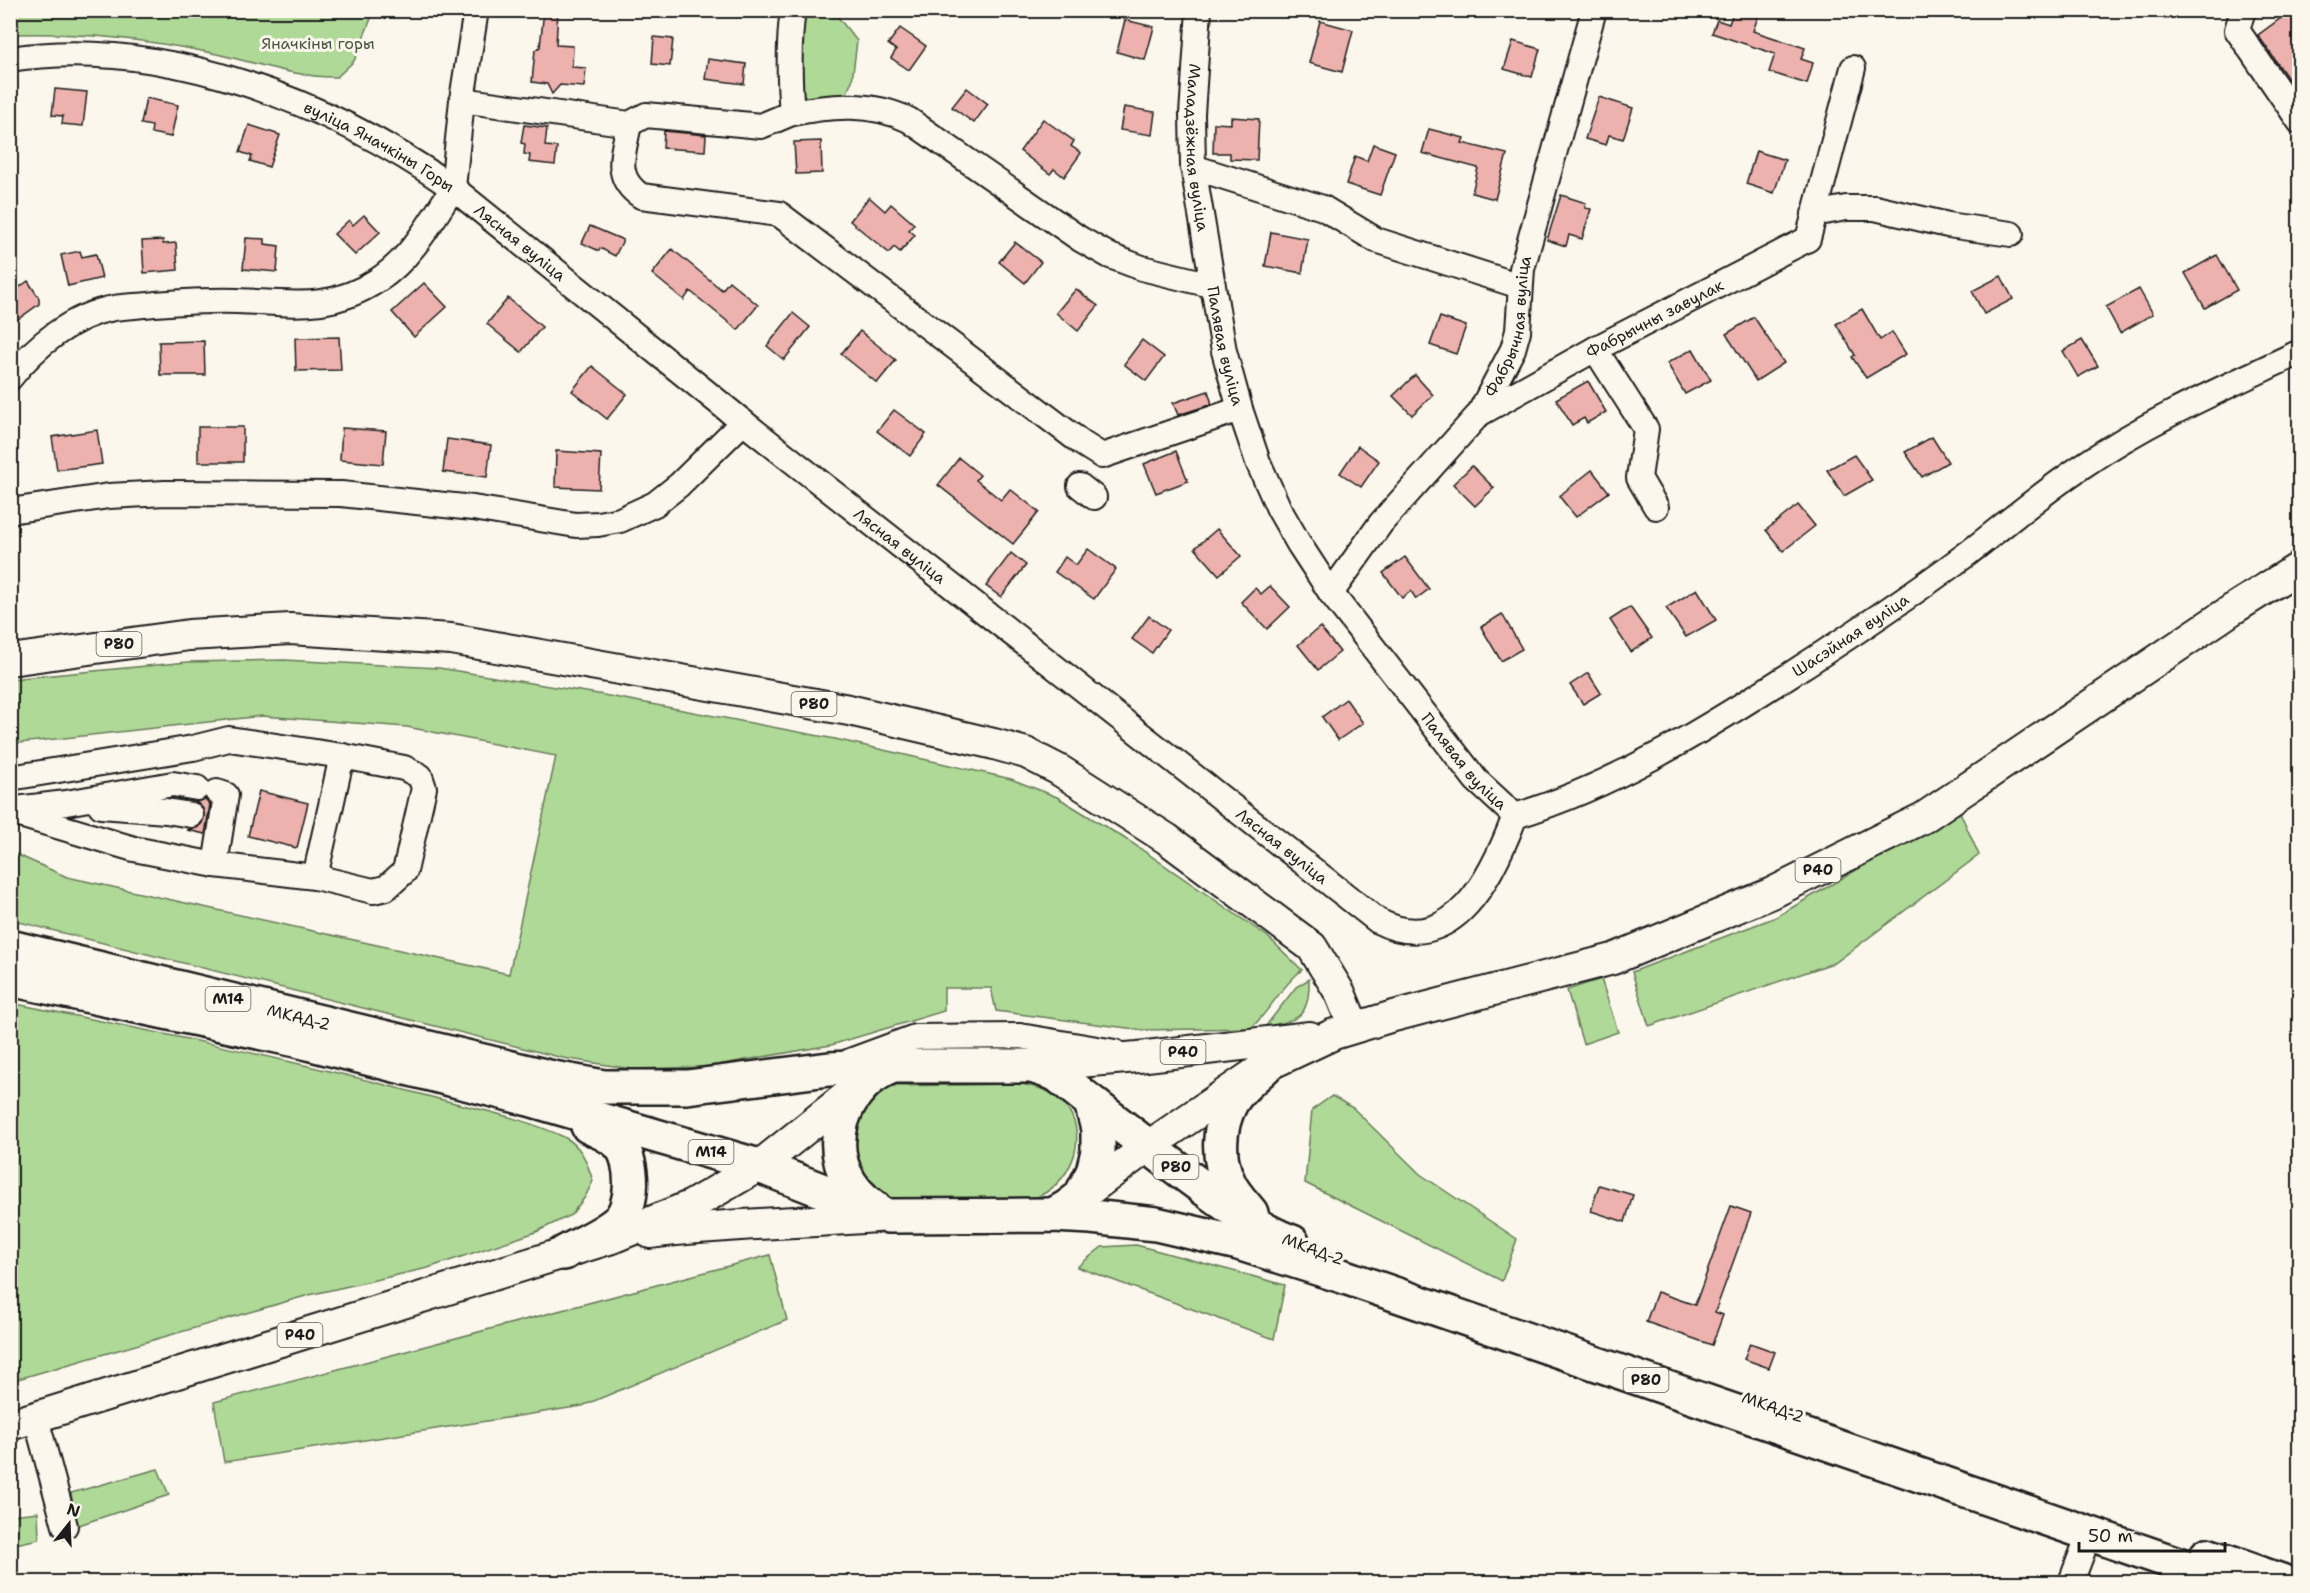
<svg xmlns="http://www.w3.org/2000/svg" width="2310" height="1593" font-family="'Shantell Sans',sans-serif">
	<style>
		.green { fill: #afd996; stroke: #667a59; stroke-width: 1.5 }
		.building { fill: #edb2ad; stroke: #1c1c1c; stroke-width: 1.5 }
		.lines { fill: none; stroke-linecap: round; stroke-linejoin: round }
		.minor-casing { stroke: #1c1c1c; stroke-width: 28 }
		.major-casing { stroke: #1c1c1c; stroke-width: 34 }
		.highway-casing { stroke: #1c1c1c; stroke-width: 38 }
		.minor { stroke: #fbf7ec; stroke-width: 24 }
		.major { stroke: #fbf7ec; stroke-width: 30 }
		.highway { stroke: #fbf7ec; stroke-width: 33 }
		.labels { text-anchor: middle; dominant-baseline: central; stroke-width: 6; stroke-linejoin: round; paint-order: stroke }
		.shield { fill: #fbf7ec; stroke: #5f5e5a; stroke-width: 1.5 }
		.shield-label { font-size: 15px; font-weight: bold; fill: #1c1c1c }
		.park-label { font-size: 16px; fill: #485541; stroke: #fbf7ec }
		.street-label { font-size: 16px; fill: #1c1c1c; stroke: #fbf7ec }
	</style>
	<rect width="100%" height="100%" fill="#fbf7ec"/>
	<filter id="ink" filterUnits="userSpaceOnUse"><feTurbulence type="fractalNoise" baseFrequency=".0167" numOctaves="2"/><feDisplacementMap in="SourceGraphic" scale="12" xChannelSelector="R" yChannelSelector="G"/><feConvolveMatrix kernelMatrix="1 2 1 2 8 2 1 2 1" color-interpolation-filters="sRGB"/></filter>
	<g filter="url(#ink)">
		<g class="green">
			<path d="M11,10h363v1l-20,50 -17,16c-45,1 -87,-17 -130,-25 -63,-13 -133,-20 -196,-18z"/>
			<polygon points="802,11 833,11 857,41 852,81 846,95 802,100 799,55"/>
			<path d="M284,660l155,8 159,26 237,45 176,40 46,18 75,46 135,93 35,34c-21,16 -32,41 -51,58l-108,2 -147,-19 -5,-23h-47v23l-113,34 -125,22 -74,2 -69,-11 -552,-138v-68l56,25 442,97 47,-218 -149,-29 -145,-11 -251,28v-65l177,-17z"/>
			<polygon points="1959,810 1979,855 1836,962 1649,1026 1632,972 1776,917"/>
			<path d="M1309,979c1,39 -11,41 -44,48l31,-40z"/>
			<polygon points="1601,979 1618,1032 1583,1044 1567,990"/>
			<path d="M11,1003c136,27 274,55 409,91 47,13 99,22 144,43 18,9 23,26 29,44l-8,16 -14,18 -35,17 -108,36 -119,27 -298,86z"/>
			<path d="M1022,1084c14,3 31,7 41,19 30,32 7,85 -32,96l-134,2 -12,-3 -21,-15 -14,-50 3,-12 25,-28 15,-7z"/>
			<polygon points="1332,1096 1353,1108 1420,1174 1517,1239 1502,1281 1305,1183 1312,1110"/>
			<polygon points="1136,1245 1285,1285 1274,1339 1077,1267 1102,1247"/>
			<polygon points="770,1255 787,1320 582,1406 224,1462 214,1402"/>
			<polygon points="158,1469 169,1495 76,1526 71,1493"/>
			<polygon points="38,1512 39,1539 11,1545 11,1515"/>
		</g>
		<g class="building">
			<polygon points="544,10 558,10 556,45 573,46 572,67 586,68 584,87 560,85 552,94 547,84 532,82 535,50 540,47"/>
			<polygon points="1734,10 1748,10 1759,14 1753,31 1805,48 1801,59 1813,63 1807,84 1769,72 1775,54 1712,33 1717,20 1729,24"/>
			<polygon points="2292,10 2300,10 2300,96 2258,35"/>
			<polygon points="1125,20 1154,27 1145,60 1117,52"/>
			<polygon points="1320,21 1353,30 1342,72 1309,63"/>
			<polygon points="900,28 926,46 909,70 891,58 896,50 888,44"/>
			<polygon points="654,37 673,39 670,66 652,64"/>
			<polygon points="1513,41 1540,49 1532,77 1504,69"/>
			<polygon points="708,59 746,64 744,84 705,79"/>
			<polygon points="967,88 988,104 974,123 952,107"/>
			<polygon points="55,89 87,92 83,126 62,124 63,116 52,115"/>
			<polygon points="1599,97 1633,108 1623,139 1609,135 1606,145 1585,139"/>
			<polygon points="146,98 178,105 171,137 151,133 152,126 141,124"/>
			<polygon points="1124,107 1155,112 1152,135 1120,130"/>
			<polygon points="1231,117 1259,119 1257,160 1230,159 1230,153 1213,153 1214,123 1231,124"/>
			<polygon points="1043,119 1074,141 1071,146 1081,153 1064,177 1054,169 1050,174 1020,151"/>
			<polygon points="249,125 280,135 269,167 250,161 252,156 240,152"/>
			<polygon points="524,125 547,128 545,146 557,147 555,165 529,162 530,155 524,154 525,144 521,143"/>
			<polygon points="1429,129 1464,138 1462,143 1507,154 1495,199 1472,193 1478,168 1422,153"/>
			<polygon points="664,131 706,135 705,151 663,148"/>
			<polygon points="821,141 822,173 796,174 794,142"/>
			<polygon points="1373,144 1395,152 1380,195 1346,184 1355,156 1367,161"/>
			<polygon points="1756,151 1785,160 1774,193 1746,184"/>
			<polygon points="1561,195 1586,203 1585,208 1591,209 1582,239 1569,235 1566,246 1547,240"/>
			<polygon points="869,197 885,211 891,204 914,224 909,230 915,235 900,252 894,247 889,253 850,221"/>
			<polygon points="364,215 380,232 355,255 334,234 349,220 353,225"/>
			<polygon points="590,226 623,240 615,256 600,248 599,251 582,243"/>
			<polygon points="1271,232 1308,239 1302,273 1265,266"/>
			<polygon points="246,238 265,239 265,244 279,246 277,272 243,269"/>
			<polygon points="163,240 163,244 176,243 178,270 144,273 142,241"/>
			<polygon points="1015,242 1041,262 1025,283 999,262"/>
			<polygon points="672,249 722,290 729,281 758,305 738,330 690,291 684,300 652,274"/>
			<polygon points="80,251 82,257 96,254 102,278 68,286 61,255"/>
			<polygon points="2217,255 2237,290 2205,308 2185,273"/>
			<polygon points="2001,276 2013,299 1984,314 1972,291"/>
			<polygon points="28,281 39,298 39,304 10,325 10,294"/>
			<polygon points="424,283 447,307 414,337 392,312"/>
			<polygon points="1076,289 1098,306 1078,331 1056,313"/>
			<polygon points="2139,289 2153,314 2120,333 2106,307"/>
			<polygon points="508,298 542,327 521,352 487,324"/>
			<polygon points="1862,309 1880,340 1892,332 1906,354 1866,378 1852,357 1855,355 1836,324"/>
			<polygon points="793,313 810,327 784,360 767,346"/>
			<polygon points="1440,317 1466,326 1456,354 1430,345"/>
			<polygon points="1754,317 1784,363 1756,381 1726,334"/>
			<polygon points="860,331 896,360 877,383 841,354"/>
			<polygon points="339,337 341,370 296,371 295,338"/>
			<polygon points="1142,340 1164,357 1146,381 1124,364"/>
			<polygon points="2082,340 2098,366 2078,377 2063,351"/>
			<polygon points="204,341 205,375 160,375 159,342"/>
			<polygon points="1693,349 1711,380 1685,394 1667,363"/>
			<polygon points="592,366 627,394 607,419 572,391"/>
			<polygon points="1415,375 1433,395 1412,415 1393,396"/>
			<polygon points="1588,381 1606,412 1587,423 1584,418 1572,425 1556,399"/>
			<polygon points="1208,391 1212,404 1178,415 1173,403"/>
			<polygon points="894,410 926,434 910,456 877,431"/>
			<rect x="198" y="427" width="45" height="35"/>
			<polygon points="342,428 386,431 383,464 340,460"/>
			<polygon points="97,430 102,464 57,470 52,437"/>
			<polygon points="1932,437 1948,462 1922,477 1905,452"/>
			<polygon points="447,439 491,445 487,477 443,472"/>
			<polygon points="1358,446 1379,461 1361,487 1340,473"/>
			<polygon points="556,451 601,454 599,489 555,487"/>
			<polygon points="1176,451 1188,481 1156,493 1144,464"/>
			<polygon points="1854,455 1872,480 1844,496 1827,470"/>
			<polygon points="959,458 980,475 976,480 1001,500 1010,489 1039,512 1013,544 938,485"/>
			<polygon points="1472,466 1494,488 1475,506 1453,484"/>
			<polygon points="1592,470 1609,492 1576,517 1559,496"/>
			<polygon points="1798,505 1815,526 1783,551 1766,530"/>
			<polygon points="1217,529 1241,556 1219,575 1195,548"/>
			<polygon points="1088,549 1116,569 1094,599 1055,572 1065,557 1076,565"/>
			<polygon points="1011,553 1026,565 1001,597 986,586"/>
			<polygon points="1405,557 1429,589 1416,599 1411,591 1402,598 1383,573"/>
			<polygon points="1270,586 1290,607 1267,629 1241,602 1255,588 1261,594"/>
			<polygon points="1697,589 1716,620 1686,637 1666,608"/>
			<polygon points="1630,607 1652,638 1631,652 1610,620"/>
			<polygon points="1502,614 1522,649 1501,661 1481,627"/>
			<polygon points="1149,616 1168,630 1152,653 1132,639"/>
			<polygon points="1320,627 1340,652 1318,670 1298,645"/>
			<polygon points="1588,673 1601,693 1583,704 1570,685"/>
			<polygon points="1346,699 1363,723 1338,740 1322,717"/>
			<polygon points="259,791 308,803 297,848 248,836"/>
			<polygon points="205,799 210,804 205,834 187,830 197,828 202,823 204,810 196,802"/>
			<polygon points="1599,1185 1633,1195 1625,1222 1591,1211"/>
			<polygon points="1731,1206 1751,1213 1715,1312 1723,1315 1712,1345 1646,1322 1657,1292 1695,1305"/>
			<polygon points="1750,1343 1775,1352 1769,1368 1744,1359"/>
		</g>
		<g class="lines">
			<g class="minor-casing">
				<g id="minor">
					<path id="s1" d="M476,10l-14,90 -9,88 290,234 635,499c76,39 115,-47 137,-105 99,-30 187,-85 273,-140 61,-39 121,-79 179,-122 39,-30 76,-62 117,-89 67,-46 142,-78 216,-113"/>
					<path d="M793,10c-5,35 -4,68 -1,103 39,-8 80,-11 117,7l171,119 30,17 32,12 69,17"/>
					<path id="s2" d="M1199,10l-7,104 1,53 31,184 16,58 18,53 21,47 20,35 32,49 145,187 39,36"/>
					<polyline points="2243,10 2237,30 2300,122"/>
					<path id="s3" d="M10,59c153,-23 320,43 443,129 -21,32 -42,71 -75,92 -49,32 -86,23 -141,21 -27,-1 -55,1 -82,3 -13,2 -27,2 -41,4 -41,7 -79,38 -104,70"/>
					<polyline points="462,100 629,124 646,115 761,126 792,113"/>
					<path d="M629,124c-5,28 -17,53 12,72l138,18 304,230 19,12 138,-47"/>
					<polyline points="1193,167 1323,208 1376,240 1520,286"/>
					<polyline points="1814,214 1846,208 1875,208 1948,225 2011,234"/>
					<polyline points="1595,349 1646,429 1639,478 1656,507"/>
					<path id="s4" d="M1479,414l116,-65 213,-110 45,-171"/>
					<polyline points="1080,486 1094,497"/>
					<polyline points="10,511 109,496 165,493 341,494 473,508 576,525 598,524 620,520 655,504 679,485 743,422"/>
					<path id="s5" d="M1331,593l50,-70 98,-109 34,-65 5,-18 4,-62 72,-259"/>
					<polyline points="10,778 193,748 229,739 342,756 404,768 420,776 424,788 405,871 386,888 373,891 315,877 215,865 134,849 10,812"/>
					<polyline points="101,806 166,811 191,815"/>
					<polyline points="16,809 66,803 173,784 197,788"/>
					<polyline points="215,865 226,795 217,792"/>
					<polyline points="315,877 342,756"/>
					<polyline points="850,1061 915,1037 1020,1036 1115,1052"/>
					<polyline points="36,1418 65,1526"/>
					<polyline points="2071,1582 2090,1532"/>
				</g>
			</g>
			<g class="major-casing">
				<g id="major">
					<polyline points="10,660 189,635 290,629 451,639 849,710 994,744 1026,753 1059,770 1167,839 1312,947 1340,993 1354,1027"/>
					<polyline points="1032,1066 1138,1057 1310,1037"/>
					<polyline points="1080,1197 1147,1147 1266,1066 1334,1034 1390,1017 1613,959 1772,893 1923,818 2233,609 2300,567"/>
					<path d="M650,1233c79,-10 159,-10 238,-17"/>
					<polyline points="10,1425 612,1238 692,1205 759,1166 858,1087"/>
				</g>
			</g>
			<g class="highway-casing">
				<g id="highway">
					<path id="s6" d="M10,947l543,131 51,9h83l142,-18 63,-3h140l24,8 35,28 7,27v22l-5,21 -13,25 -13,10 -14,8"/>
					<polyline points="10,979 296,1040 529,1099 759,1166 888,1216 1053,1215 1091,1217 1156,1224 1238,1243 1342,1276 2230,1582"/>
					<path d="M1091,1102c37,29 73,57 111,85 29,21 56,43 90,55"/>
					<path d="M874,1207c-56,-37 -42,-116 18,-141"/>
					<path d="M1251,1213c-7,-9 -17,-19 -22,-30 -12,-24 -11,-56 2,-80 8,-15 23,-25 35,-37"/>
					<path d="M564,1253c17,-10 38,-18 53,-31 18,-15 17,-61 3,-77 -8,-9 -22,-14 -32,-19"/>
					<polyline points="2207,1555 2284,1582"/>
				</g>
			</g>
			<use href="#minor" class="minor"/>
			<use href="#major" class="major"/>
			<use href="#highway" class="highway"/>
		</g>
	</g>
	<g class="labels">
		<g class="shield">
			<rect x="96.5" y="632" width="45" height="24" rx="4.5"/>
			<rect x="791.5" y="692" width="45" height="24" rx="4.5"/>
			<rect x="1795.5" y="858" width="45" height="24" rx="4.5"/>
			<rect x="205.5" y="987" width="45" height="24" rx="4.5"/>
			<rect x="1160.5" y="1040" width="45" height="24" rx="4.5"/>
			<rect x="688.5" y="1140" width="45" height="24" rx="4.5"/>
			<rect x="1153.5" y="1155" width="45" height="24" rx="4.5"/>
			<rect x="277.5" y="1323" width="45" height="24" rx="4.5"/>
			<rect x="1623.5" y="1368" width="45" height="24" rx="4.5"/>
		</g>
		<g class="shield-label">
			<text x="119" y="644">Р80</text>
			<text x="814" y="704">Р80</text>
			<text x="1818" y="870">Р40</text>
			<text x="228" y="999">М14</text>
			<text x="1183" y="1052">Р40</text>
			<text x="711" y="1152">М14</text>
			<text x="1176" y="1167">Р80</text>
			<text x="300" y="1335">Р40</text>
			<text x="1646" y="1380">Р80</text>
		</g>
		<g class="park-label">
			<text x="318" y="43">Яначкіны горы</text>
		</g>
		<g class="street-label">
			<text stroke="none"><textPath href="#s3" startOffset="387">вуліца Яначкіны Горы</textPath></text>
			<text stroke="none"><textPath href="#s2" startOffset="138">Маладзёжная вуліца</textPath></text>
			<text stroke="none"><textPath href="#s1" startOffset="266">Лясная вуліца</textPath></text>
			<text stroke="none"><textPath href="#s4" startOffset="200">Фабрычны завулак</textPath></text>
			<text stroke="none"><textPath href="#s5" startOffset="327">Фабрычная вуліца</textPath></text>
			<text stroke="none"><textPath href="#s2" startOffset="339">Палявая вуліца</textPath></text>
			<text stroke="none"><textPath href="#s1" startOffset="752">Лясная вуліца</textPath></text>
			<text stroke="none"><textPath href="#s1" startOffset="1942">Шасэйная вуліца</textPath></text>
			<text stroke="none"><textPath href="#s2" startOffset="825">Палявая вуліца</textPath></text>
			<text stroke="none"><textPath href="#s1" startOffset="1238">Лясная вуліца</textPath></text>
			<text stroke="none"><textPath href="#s6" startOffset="297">МКАД-2</textPath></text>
			<text transform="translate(1313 1249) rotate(20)">МКАД-2</text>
			<text transform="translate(1773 1407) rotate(19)">МКАД-2</text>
		</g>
	</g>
	<rect width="2310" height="1593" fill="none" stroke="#fbf7ec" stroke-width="36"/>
	<rect x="18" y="18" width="2274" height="1557" fill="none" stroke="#1c1c1c" stroke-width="2" filter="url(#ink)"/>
	<g transform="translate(69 1524) rotate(18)" stroke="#fbf7ec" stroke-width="4.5" paint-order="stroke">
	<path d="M0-4.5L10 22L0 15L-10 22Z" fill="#1c1c1c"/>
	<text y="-9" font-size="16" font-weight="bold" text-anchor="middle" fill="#1c1c1c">N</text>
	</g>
	<path d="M2079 1542v9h146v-9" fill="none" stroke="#1c1c1c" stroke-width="3"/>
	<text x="2088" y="1542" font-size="18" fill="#1c1c1c" stroke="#fbf7ec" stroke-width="4.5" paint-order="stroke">50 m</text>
</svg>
